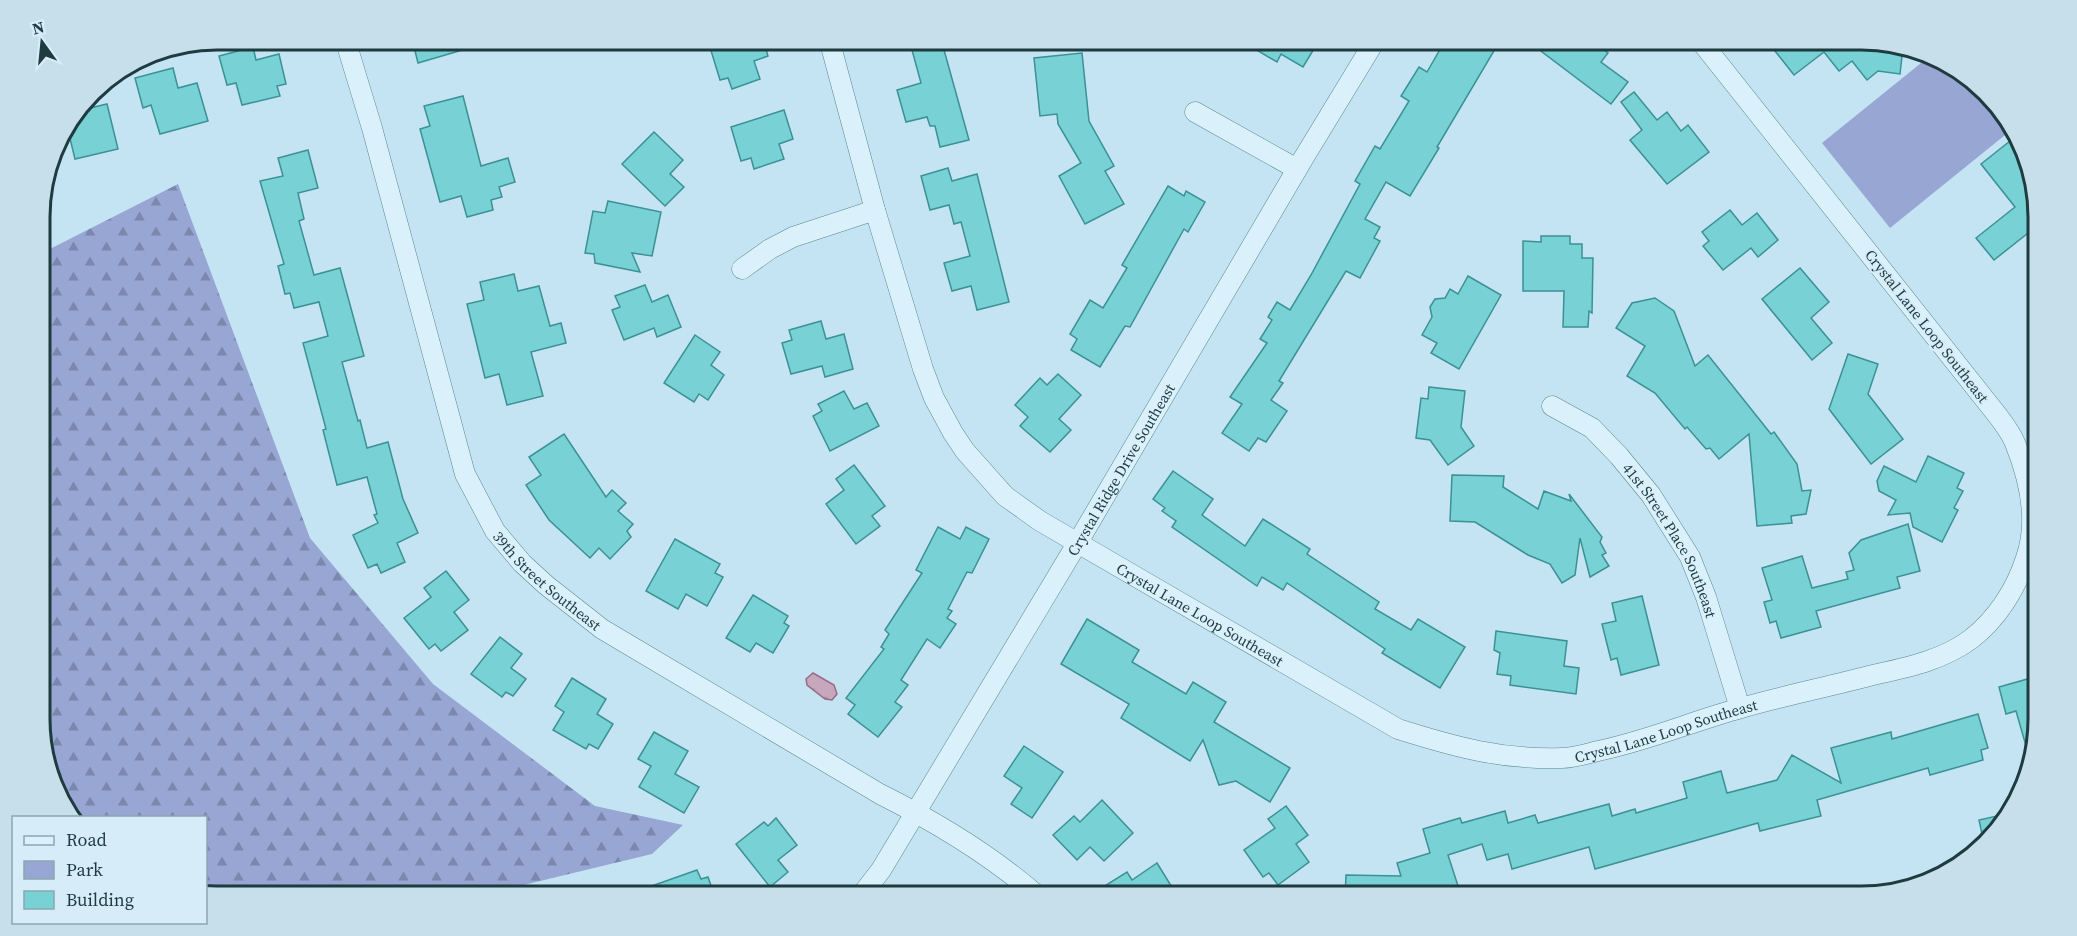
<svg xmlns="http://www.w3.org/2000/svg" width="2077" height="936" font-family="'Source Serif 4',serif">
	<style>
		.green { fill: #97a6d3 }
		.forest { fill: url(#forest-firs) }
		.water { fill: url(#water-ripples); stroke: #966c86; stroke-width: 1.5 }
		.building { fill: #77d1d5; stroke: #3b9193; stroke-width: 1.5 }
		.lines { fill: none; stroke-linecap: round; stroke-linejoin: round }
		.street-casing { stroke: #588891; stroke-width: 21 }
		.street { stroke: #daf1fc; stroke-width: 20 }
		.labels { text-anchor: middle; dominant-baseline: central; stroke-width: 4.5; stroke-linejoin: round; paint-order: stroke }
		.street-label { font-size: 15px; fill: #1e3b3f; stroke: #d6edf9 }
		.rim { fill: none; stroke: #1e3b3f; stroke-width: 3 }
	</style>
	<defs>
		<pattern id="forest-firs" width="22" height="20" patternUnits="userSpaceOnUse" patternTransform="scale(1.5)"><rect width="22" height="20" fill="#97a6d3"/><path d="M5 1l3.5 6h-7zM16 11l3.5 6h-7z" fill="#7b88ad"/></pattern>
		<pattern id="water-ripples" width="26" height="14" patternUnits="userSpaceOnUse" patternTransform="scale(1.5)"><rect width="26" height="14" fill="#c6a7bc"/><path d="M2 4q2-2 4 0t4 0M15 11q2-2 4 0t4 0" fill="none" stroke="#a0899a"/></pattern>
	</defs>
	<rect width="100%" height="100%" fill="#c5e4f3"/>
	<polygon class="green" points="1931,55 2001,108 2010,131 1890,228 1822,143"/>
	<polygon class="forest" points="178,184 310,538 433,684 595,806 683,825 652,854 495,892 453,897 217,897 206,895 206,818 72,817 41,743 40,254"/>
	<polygon class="water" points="813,673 834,685 837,694 832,700 825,699 807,685 806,679"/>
	<g class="building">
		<polygon points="412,39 483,39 483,44 418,63"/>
		<polygon points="725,39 763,39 768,56 754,61 760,79 732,89 728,78 720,80 709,44"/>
		<polygon points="909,39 941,39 969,140 940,147 935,126 930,126 927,117 906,122 897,90 921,83"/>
		<polygon points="1238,39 1320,39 1303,67 1281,54 1277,62"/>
		<polygon points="1446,39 1501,39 1437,147 1439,148 1410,196 1386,182 1365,219 1380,227 1374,238 1380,241 1360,278 1346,271 1279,381 1283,383 1271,400 1287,411 1266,442 1258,438 1249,451 1222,433 1242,404 1230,397 1267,343 1260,339 1272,320 1268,317 1277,302 1290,310 1311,275 1360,184 1355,181 1375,146 1380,149 1409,101 1401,96 1419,67 1427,72"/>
		<polygon points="1525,39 1590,39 1608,53 1601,62 1628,82 1611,104"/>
		<polygon points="1790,39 1860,39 1903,47 1900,74 1878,71 1867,80 1852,61 1839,71 1824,52 1794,75 1775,51"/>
		<polygon points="253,47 256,60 279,54 286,84 277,86 280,96 242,105 236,83 227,85 219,56"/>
		<polygon points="1082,53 1089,121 1114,166 1105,171 1124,204 1085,224 1059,176 1081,163 1058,124 1057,114 1040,116 1034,58"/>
		<polygon points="173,68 178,88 197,83 208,121 160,134 151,105 143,108 135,78"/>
		<polygon points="1634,92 1657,120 1667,112 1681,131 1688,125 1709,152 1667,184 1630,140 1642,130 1621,102"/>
		<polygon points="463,96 481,166 508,158 515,182 499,187 502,197 491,200 493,210 467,217 461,196 440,202 420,129 430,126 424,106"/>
		<polygon points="88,98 90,108 107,104 118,149 75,159 67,126"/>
		<polygon points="784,110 793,139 779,144 784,159 754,169 751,158 741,161 731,127"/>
		<polygon points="654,132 683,160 670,174 684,187 665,206 622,164"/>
		<polygon points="2010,141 2019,152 2036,193 2037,226 1994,260 1976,238 2015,207 1981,164"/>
		<polygon points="308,150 318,188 298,193 304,219 299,221 314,275 340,268 364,356 342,362 358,421 360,420 367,448 388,442 403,499 418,533 397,543 405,562 381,573 377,564 368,568 353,535 378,523 374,515 377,514 367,477 337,485 323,430 326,429 303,343 328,336 319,302 294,308 290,293 285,294 278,266 284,264 260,181 283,176 278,158"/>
		<polygon points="948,168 952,181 977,174 1009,302 977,310 971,286 952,291 944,263 970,256 961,222 954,224 949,205 930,210 921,176"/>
		<polygon points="1168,186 1184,196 1186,191 1205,202 1188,232 1184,229 1130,327 1125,326 1100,367 1071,350 1077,339 1070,334 1090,300 1103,308 1127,268 1122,265"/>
		<polygon points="608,201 661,212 652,256 632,253 640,272 595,263 594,254 585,253 593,211 605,213"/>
		<polygon points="1730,210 1742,225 1757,213 1778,240 1758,257 1751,248 1723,270 1703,246 1709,241 1702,232"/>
		<polygon points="1541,236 1570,236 1570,244 1582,244 1582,258 1593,258 1592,313 1589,311 1588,327 1563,327 1564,291 1523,291 1523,241 1541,242"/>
		<polygon points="1800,268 1829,302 1811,318 1832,343 1812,360 1762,299"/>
		<polygon points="514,274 518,291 539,286 550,326 561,323 566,343 531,352 543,396 507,405 499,374 485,378 467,304 484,300 480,282"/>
		<polygon points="1468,276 1501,295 1459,369 1431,353 1437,343 1422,335 1432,317 1430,307 1435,299 1445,298 1450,289 1458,294"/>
		<polygon points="645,285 652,302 668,295 681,327 657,337 654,328 624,340 612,310 620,307 615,296"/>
		<polygon points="1655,298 1674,311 1695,366 1708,355 1771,434 1774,432 1797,464 1802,491 1811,490 1806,514 1791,516 1792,523 1757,526 1749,434 1719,459 1710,448 1706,449 1687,427 1685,429 1655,393 1627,376 1645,346 1616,328 1632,303"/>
		<polygon points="821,321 826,339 844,334 853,369 825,377 822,366 791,374 782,343 792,340 789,330"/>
		<polygon points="695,335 720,352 711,365 724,375 708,400 699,394 694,402 664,383"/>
		<polygon points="1848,354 1878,364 1868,394 1903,439 1871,464 1829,409"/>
		<polygon points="1058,374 1081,395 1059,419 1071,430 1050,452 1020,426 1028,417 1015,405 1040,378 1047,385"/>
		<polygon points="1429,387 1465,391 1461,427 1474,446 1448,465 1430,440 1416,438 1421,398 1428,399"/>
		<polygon points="844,391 854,409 867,403 879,426 830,451 813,416 822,411 818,404"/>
		<polygon points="564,434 606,497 612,490 626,503 618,511 633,524 627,531 631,537 610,559 599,548 590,558 549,520 526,485 541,475 529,457"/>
		<polygon points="1928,456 1964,473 1957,488 1963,491 1954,508 1958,510 1942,542 1913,527 1910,513 1888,515 1896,500 1879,491 1877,481 1884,466 1916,482"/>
		<polygon points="854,465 885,506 872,516 880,526 856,544 826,504 844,490 836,479"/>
		<polygon points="1173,471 1213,499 1202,515 1245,546 1263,519 1310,549 1307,554 1379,602 1375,609 1411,630 1418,619 1465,647 1440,688 1382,653 1385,649 1287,583 1283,590 1262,577 1257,586 1172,527 1176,521 1162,511 1165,508 1153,499"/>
		<polygon points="1452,475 1504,476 1503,487 1538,509 1544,491 1571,501 1569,494 1602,537 1600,542 1606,553 1602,555 1609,566 1590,577 1580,538 1575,575 1562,583 1550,564 1528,555 1475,522 1450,521"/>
		<polygon points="1908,524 1920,571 1897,577 1900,588 1816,611 1821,627 1781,638 1776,621 1770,623 1764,602 1772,600 1762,568 1802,556 1812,588 1848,579 1846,572 1854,570 1849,553 1861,540"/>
		<polygon points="938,527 960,539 966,527 989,539 972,573 967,572 948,609 952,611 947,618 956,624 940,648 927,639 901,680 908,685 895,702 902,707 878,737 848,714 855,705 846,698 884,649 881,647 889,634 885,630 922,573 916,570"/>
		<polygon points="675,539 720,564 715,573 723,577 707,606 686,594 678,609 646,591"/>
		<polygon points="446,571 469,600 454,612 468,630 441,651 435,644 429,649 404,618 431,597 424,588"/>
		<polygon points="753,595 788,616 784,623 789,626 773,653 756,643 750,652 726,638"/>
		<polygon points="1642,596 1659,665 1621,675 1617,658 1611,660 1602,624 1616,621 1612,603"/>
		<polygon points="1087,619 1139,650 1132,662 1186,694 1193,682 1226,702 1214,722 1290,768 1270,802 1236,781 1219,785 1203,740 1190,761 1121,718 1129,704 1061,664"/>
		<polygon points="1496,631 1567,641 1564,666 1579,668 1576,694 1510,685 1511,676 1497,674 1500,653 1494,650"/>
		<polygon points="500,637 522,654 511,668 526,679 513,696 506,692 502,697 471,674"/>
		<polygon points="2038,676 2038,719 2030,760 2016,711 2006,714 1999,687"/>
		<polygon points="572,678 606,699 597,714 613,724 598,749 589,744 586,749 553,730 564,712 555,706"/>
		<polygon points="1978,714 1988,748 1981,750 1983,760 1930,775 1928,768 1817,800 1821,816 1760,831 1758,823 1595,869 1589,847 1512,869 1508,854 1487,860 1482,844 1448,855 1460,892 1444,897 1430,897 1428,890 1405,897 1345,897 1346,875 1401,876 1397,863 1430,853 1423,829 1460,818 1462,823 1505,811 1508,823 1535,815 1538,823 1609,804 1612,816 1635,809 1636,813 1687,798 1683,782 1721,771 1727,793 1777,780 1792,755 1841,783 1831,748 1891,732 1892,739"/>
		<polygon points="654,732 688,751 675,774 699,787 684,813 639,787 651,766 638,759"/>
		<polygon points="1024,746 1063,772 1032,818 1011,804 1022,788 1004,776"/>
		<polygon points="1102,800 1133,833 1104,861 1090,847 1077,860 1053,835 1074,816 1080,822"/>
		<polygon points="1286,806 1308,835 1296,844 1309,862 1278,885 1269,873 1263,877 1244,850 1275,828 1268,819"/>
		<polygon points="2010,813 2001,828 1984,843 1979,820"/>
		<polygon points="776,818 797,845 778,860 788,872 770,887 736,844 764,822 768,826"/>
		<polygon points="1157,863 1178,897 1087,897 1127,872 1132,880"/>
		<polygon points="697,870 701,879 708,877 715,897 630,897 629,894"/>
	</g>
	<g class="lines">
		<g class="street-casing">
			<g id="street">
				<path id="s1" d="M345,39l27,89 93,346 30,57 27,32 24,22 56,44 278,165c56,28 111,61 159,103"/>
				<path id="s2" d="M829,39l46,171 48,159 11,29 19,35 12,18 40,45 35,25 358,208c57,18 104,31 164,29 12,0 24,-4 36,-7 49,-10 95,-30 143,-43 42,-12 86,-21 128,-32 35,-8 73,-15 102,-37 26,-20 45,-50 55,-81 13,-37 3,-80 -11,-115 -4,-10 -11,-19 -17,-27l-299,-377"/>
				<polyline points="1195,112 1297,169"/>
				<polyline points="742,269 770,249 793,237 875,210"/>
				<path id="s3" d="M1552,406l40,22 27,28 32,39 39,62 16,40 34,111"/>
				<path id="s4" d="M860,897l21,-27 197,-328 225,-383 73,-120"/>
			</g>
		</g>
		<use href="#street" class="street"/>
	</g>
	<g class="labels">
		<g class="street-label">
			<text transform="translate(1927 326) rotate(52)">Crystal Lane Loop Southeast</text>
			<text stroke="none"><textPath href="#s4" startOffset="501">Crystal Ridge Drive Southeast</textPath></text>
			<text stroke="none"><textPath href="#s3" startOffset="184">41st Street Place Southeast</textPath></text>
			<text stroke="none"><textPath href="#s1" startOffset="588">39th Street Southeast</textPath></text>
			<text stroke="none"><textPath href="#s2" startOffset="724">Crystal Lane Loop Southeast</textPath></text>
			<text stroke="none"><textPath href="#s2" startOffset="1228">Crystal Lane Loop Southeast</textPath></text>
		</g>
	</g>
	<path d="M0 0H2077V936H0ZM217 50H1861A167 167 0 0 1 2028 217V719A167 167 0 0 1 1861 886H217A167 167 0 0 1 50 719V217A167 167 0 0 1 217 50Z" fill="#c7dfea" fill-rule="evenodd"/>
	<path class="rim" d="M217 50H1861A167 167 0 0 1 2028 217V719A167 167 0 0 1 1861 886H217A167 167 0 0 1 50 719V217A167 167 0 0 1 217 50Z"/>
	<rect x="12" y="816" width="195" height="108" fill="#d6edf9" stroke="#8ca6af" stroke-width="1.5"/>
	<rect x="24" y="836" width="30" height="9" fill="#daf1fc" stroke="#8ca6af" stroke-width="1.5"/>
	<text x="66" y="846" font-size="18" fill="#1e3b3f">Road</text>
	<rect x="24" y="861" width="30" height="18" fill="#97a6d3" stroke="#8ca6af" stroke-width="1.5"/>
	<text x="66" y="876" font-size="18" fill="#1e3b3f">Park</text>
	<rect x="24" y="891" width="30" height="18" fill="#77d1d5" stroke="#8ca6af" stroke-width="1.5"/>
	<text x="66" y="906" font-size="18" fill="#1e3b3f">Building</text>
	<g transform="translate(42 42) rotate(345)" stroke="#d6edf9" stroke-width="4.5" paint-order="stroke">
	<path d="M0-4.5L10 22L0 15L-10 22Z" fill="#1e3b3f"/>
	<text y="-9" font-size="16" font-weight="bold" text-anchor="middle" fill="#1e3b3f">N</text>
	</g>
</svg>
